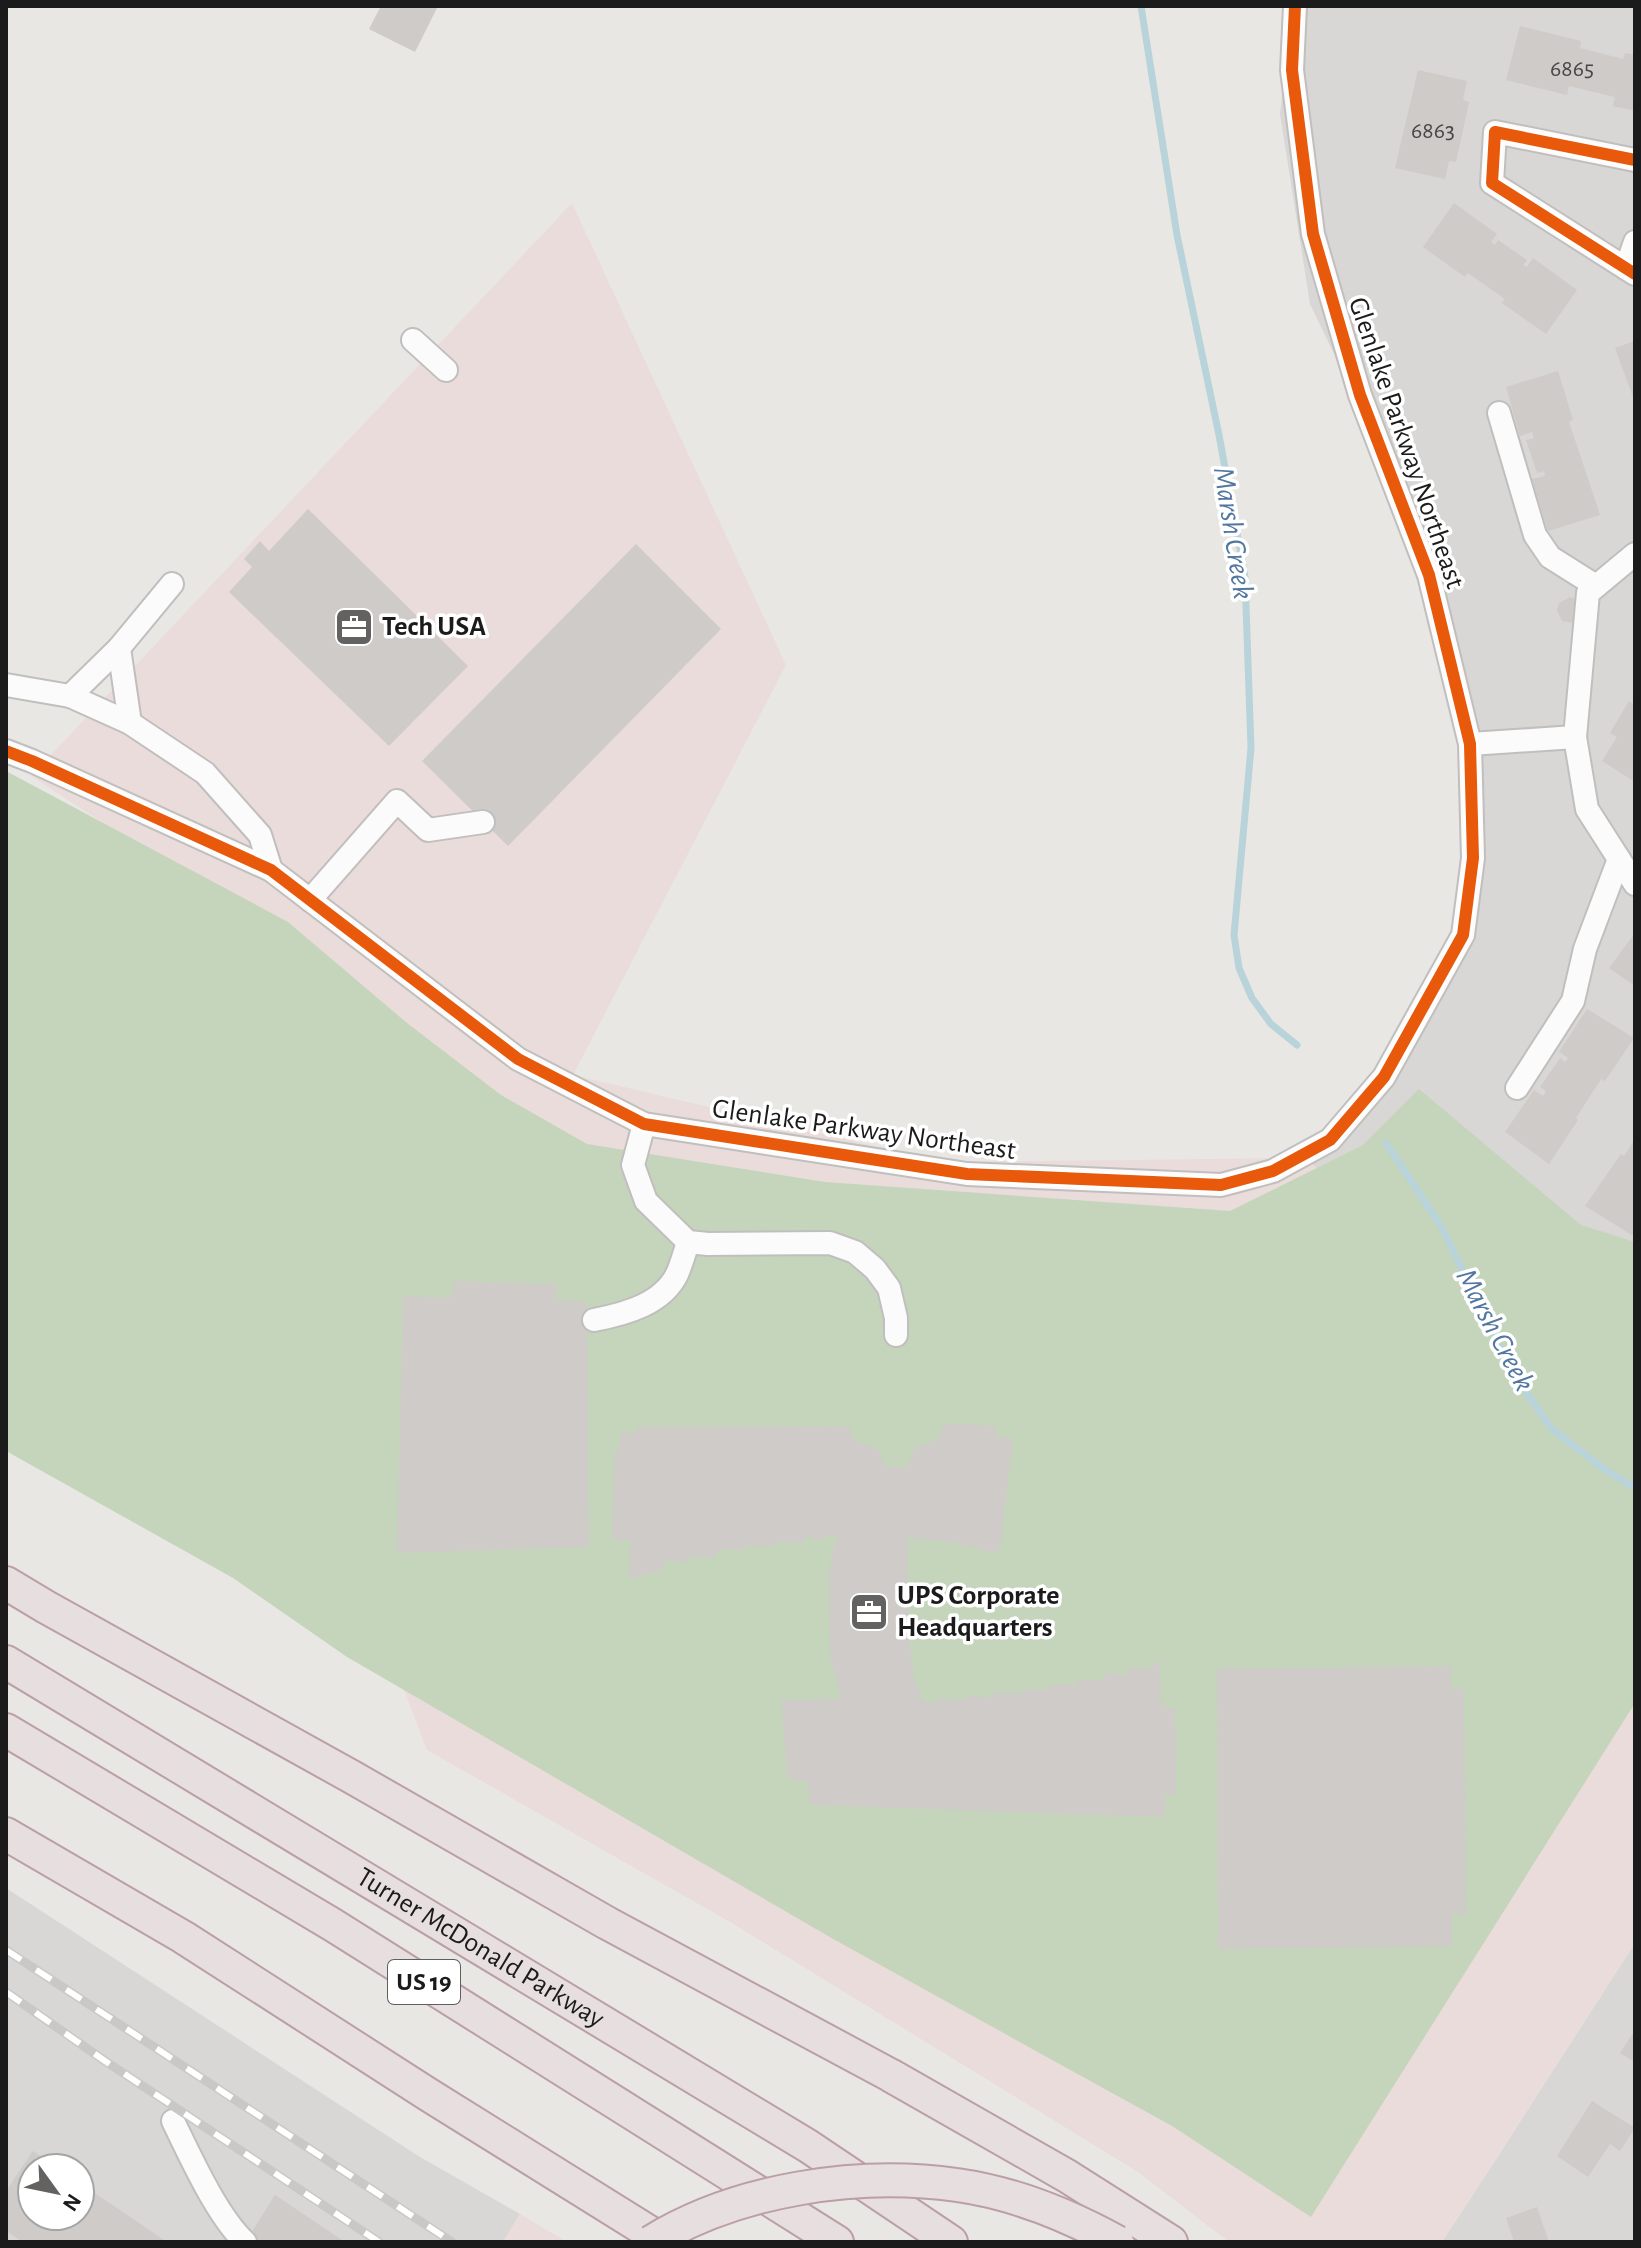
<svg xmlns="http://www.w3.org/2000/svg" width="1641" height="2248" font-family="'Alegreya Sans',sans-serif">
	<style>
		.residential { fill: #d8d7d5; fill-rule: evenodd }
		.commercial { fill: #eadcda }
		.forest { fill: #c5d5bb }
		.lines { fill: none; stroke-linecap: round; stroke-linejoin: round }
		.stream { stroke: #b9d3da; stroke-width: 7 }
		.building { fill: #cecbc8 }
		.minor-casing { stroke: #c0bfbe; stroke-width: 26 }
		.highway-casing { stroke: #bb9ea6; stroke-width: 36 }
		.minor { stroke: #fcfbfb; stroke-width: 22 }
		.highway { stroke: #e7dedf; stroke-width: 32 }
		.rail-casing { stroke: #c9c8c8; stroke-width: 9 }
		.rail { stroke: #fff; stroke-width: 6; stroke-dasharray: 18; stroke-linecap: butt }
		.highway-bridge-casing { stroke: #bb9ea6; stroke-width: 36; stroke-linecap: butt }
		.highway-bridge { stroke: #e7dedf; stroke-width: 32 }
		.cycleway-casing { stroke: #fff; stroke-width: 17 }
		.cycleway { stroke: #e8590c; stroke-width: 12 }
		.labels { text-anchor: middle; dominant-baseline: central; stroke-width: 7; stroke-linejoin: round; paint-order: stroke }
		.number-label { font-size: 24px; fill: #484746 }
		.shield { fill: #fff; stroke: #5f5f5f; stroke-width: 2 }
		.shield-label { font-size: 26px; font-weight: bold; fill: #1b1b1b }
		.street-label { font-size: 28px; fill: #1b1b1b; stroke: #fff }
		.poi-label { font-size: 28px; font-weight: bold; fill: #1b1b1b; stroke: #fff; text-anchor: start }
		.water-label { font-size: 30px; font-style: italic; fill: #5278a0; stroke: #fff }
	</style>
	<rect width="100%" height="100%" fill="#e9e7e4"/>
	<g class="residential">
		<polygon points="1292,6 1635,6 1635,1479 1306,1158 1365,1091 1466,935 1480,757 1441,577 1310,304 1280,114"/>
		<path d="M6,1888l414,269 100,57 -17,28h-497zM32,2168h48v48h-48z"/>
		<polygon points="1635,1943 1635,2242 1442,2242 1487,2173"/>
	</g>
	<g class="commercial">
		<polygon points="572,203 786,665 573,1075 943,1162 1306,1158 1635,1479 1635,1943 1442,2242 1229,2242 1138,2172 929,2044 730,1922 427,1750 392,1658 380,1003 31,776"/>
		<polygon points="520,2214 567,2242 503,2242"/>
	</g>
	<polygon class="forest" points="6,771 288,922 407,1023 501,1095 587,1144 825,1182 1230,1211 1363,1145 1419,1089 1581,1225 1635,1242 1635,1703 1311,2217 1172,2126 835,1940 511,1752 347,1657 233,1578 6,1451"/>
	<g class="lines">
		<g class="stream">
			<polyline points="1141,6 1177,235 1219,435 1245,577 1251,748 1234,935 1239,968 1252,998 1271,1024 1297,1045"/>
			<polyline points="1386,1143 1441,1226 1514,1375 1552,1429 1604,1469 1635,1488"/>
		</g>
	</g>
	<g class="building">
		<polygon points="381,6 438,6 415,52 369,29"/>
		<polygon points="1520,26 1581,41 1580,48 1623,59 1625,53 1635,55 1635,111 1613,106 1615,97 1569,86 1567,95 1506,80"/>
		<polygon points="1418,70 1467,81 1463,100 1469,102 1456,162 1449,161 1445,179 1395,168"/>
		<polygon points="1454,203 1497,234 1491,242 1495,245 1498,240 1527,260 1523,265 1527,267 1533,258 1577,290 1546,334 1502,303 1505,299 1468,273 1465,277 1423,247"/>
		<polygon points="1635,341 1635,395 1633,397 1615,348"/>
		<polygon points="1558,371 1573,420 1569,422 1600,515 1548,531 1532,479 1545,476 1544,471 1537,473 1526,440 1534,438 1532,432 1520,436 1506,387"/>
		<polygon points="308,509 468,666 389,746 229,592 252,567 244,559 260,541 269,551"/>
		<polygon points="636,544 721,629 508,846 422,761"/>
		<polygon points="1570,597 1578,600 1581,618 1574,623 1562,621 1557,610 1559,603"/>
		<polygon points="1629,701 1635,705 1635,782 1602,761 1617,737 1610,733"/>
		<polygon points="1635,933 1635,986 1609,968"/>
		<polygon points="1587,1009 1634,1038 1605,1081 1601,1079 1576,1118 1578,1120 1549,1164 1505,1132 1534,1090 1543,1096 1546,1091 1540,1087 1560,1058 1565,1062 1568,1058 1559,1052"/>
		<polygon points="1635,1139 1635,1230 1632,1235 1585,1206 1621,1154 1624,1156"/>
		<polygon points="454,1281 557,1284 557,1300 587,1302 589,1547 397,1553 403,1296 452,1298"/>
		<polygon points="944,1423 996,1426 997,1438 1013,1438 1000,1551 979,1551 978,1547 959,1545 957,1542 907,1538 910,1646 914,1678 923,1702 940,1702 941,1698 965,1701 967,1695 993,1698 994,1692 1020,1694 1021,1690 1049,1690 1050,1684 1076,1685 1078,1679 1101,1681 1104,1673 1127,1675 1129,1668 1153,1669 1155,1661 1160,1661 1161,1705 1175,1708 1176,1794 1165,1795 1165,1817 810,1805 807,1781 788,1779 781,1700 841,1699 830,1655 829,1572 837,1536 826,1536 825,1540 805,1537 803,1542 773,1543 771,1546 745,1546 746,1550 717,1550 716,1557 689,1556 689,1562 665,1561 662,1569 635,1578 629,1577 631,1540 612,1540 615,1450 619,1449 621,1432 638,1433 636,1427 850,1426 852,1439 879,1450 884,1466 907,1467 910,1459 913,1458 913,1449 938,1439"/>
		<polygon points="1451,1666 1451,1689 1464,1689 1466,1914 1452,1914 1452,1946 1218,1949 1217,1669"/>
		<polygon points="1635,2030 1635,2062 1620,2053"/>
		<polygon points="1592,2101 1635,2128 1620,2151 1610,2144 1588,2177 1557,2156"/>
		<polygon points="33,2151 57,2168 32,2168 32,2216 80,2216 80,2183 167,2242 23,2242 6,2231 6,2191"/>
		<polygon points="275,2195 345,2242 254,2242 248,2238"/>
		<polygon points="1537,2207 1549,2242 1514,2242 1506,2218"/>
	</g>
	<g class="lines">
		<g class="minor-casing">
			<g id="minor">
				<polyline points="1635,160 1495,132 1492,183 1635,274"/>
				<polyline points="1626,268 1635,242"/>
				<polyline points="413,340 446,370"/>
				<polyline points="1499,413 1535,535 1550,557 1596,586"/>
				<polyline points="1635,554 1588,593 1575,737 1587,809 1635,884"/>
				<polyline points="119,648 130,723"/>
				<polyline points="6,685 70,696 130,723 205,773 260,835 271,870"/>
				<polyline points="70,696 119,648 172,584"/>
				<polyline points="1470,744 1575,737"/>
				<polyline points="6,751 32,761 271,870 518,1059 644,1124 967,1174 1221,1185 1273,1171 1330,1140 1384,1077 1463,935 1473,858 1470,744 1429,575 1360,395 1313,234 1292,70 1295,6"/>
				<polyline points="310,900 397,801 428,830 483,822"/>
				<polyline points="1517,1088 1573,1001 1585,949 1619,859"/>
				<polyline points="644,1124 633,1165 646,1201 688,1242 708,1244 830,1243 855,1252 875,1269 889,1288 896,1318 896,1335"/>
				<path d="M594,1320c31,-6 70,-16 84,-48 4,-10 7,-20 10,-30"/>
				<path d="M173,2121c17,35 44,95 72,121"/>
			</g>
		</g>
		<g class="highway-casing">
			<g id="highway">
				<polyline points="6,1583 46,1607 352,1777 607,1923 890,2075 1067,2176 1171,2242"/>
				<path id="s1" d="M6,1662l802,484 143,96"/>
				<polyline points="6,1730 333,1925 837,2242"/>
				<polyline points="6,1834 183,1937 429,2095 665,2242"/>
			</g>
		</g>
		<use href="#minor" class="minor"/>
		<use href="#highway" class="highway"/>
		<g class="rail-casing">
			<g id="rail">
				<polyline points="6,1950 452,2242"/>
				<polyline points="6,1992 105,2061 379,2242"/>
			</g>
		</g>
		<use href="#rail" class="rail"/>
		<g class="highway-bridge-casing">
			<path id="highway-bridge" d="M651,2242c86,-53 207,-71 306,-57 57,8 111,30 160,57"/>
		</g>
		<use href="#highway-bridge" class="highway-bridge"/>
		<g class="cycleway-casing">
			<g id="cycleway">
				<polyline points="1635,160 1495,132 1492,183 1635,274"/>
				<polyline points="6,751 32,761 271,870 518,1059 644,1124 967,1174 1221,1185 1273,1171 1330,1140 1384,1077 1463,935 1473,858 1470,744 1429,575 1360,395 1313,234 1292,70 1295,6"/>
			</g>
		</g>
		<use href="#cycleway" class="cycleway"/>
	</g>
	<defs>
		<g id="office-square" transform="scale(2)"><rect x="-9" y="-9" width="18" height="18" rx="4" fill="#636261" stroke="#fff"/><path d="M-6-3h4V-5.5h4V-3h4V5H-6ZM-1-4.5V-3h2v-1.5ZM-6 0V1H6V0Z" fill="#fff"/></g>
	</defs>
	<g fill-rule="evenodd">
		<use href="#office-square" x="354" y="627"/>
		<use href="#office-square" x="869" y="1612"/>
	</g>
	<g class="labels">
		<g class="number-label">
			<text x="1572" y="69">6865</text>
			<text x="1433" y="131">6863</text>
		</g>
		<rect class="shield" x="388" y="1960" width="72" height="44" rx="6"/>
		<g class="shield-label">
			<text x="424" y="1982">US 19</text>
		</g>
		<g class="street-label">
			<text transform="translate(1406 443) rotate(71)">Glenlake Parkway Northeast</text>
			<text transform="translate(864 1130) rotate(8)">Glenlake Parkway Northeast</text>
			<text stroke="none"><textPath href="#s1" startOffset="554">Turner McDonald Parkway</textPath></text>
		</g>
		<g class="poi-label">
			<text x="382" y="627">Tech USA</text>
			<text x="897" y="1596">UPS Corporate<tspan x="897" dy="32">Headquarters</tspan></text>
		</g>
		<g class="water-label">
			<text transform="translate(1233 533) rotate(81)">Marsh Creek</text>
			<text transform="translate(1495 1330) rotate(62)">Marsh Creek</text>
		</g>
	</g>
	<rect width="1641" height="2248" fill="none" stroke="#1b1b1b" stroke-width="16"/>
	<g transform="translate(56 2192) rotate(123)"><circle r="38" fill="#ffffff" stroke="#a4a4a4" stroke-width="2"/>
	<path d="M0-6L14 30L0 20L-14 30Z" fill="#636261"/>
	<text y="-12" font-size="22" font-weight="bold" text-anchor="middle" fill="#1b1b1b">N</text>
	</g>
</svg>
